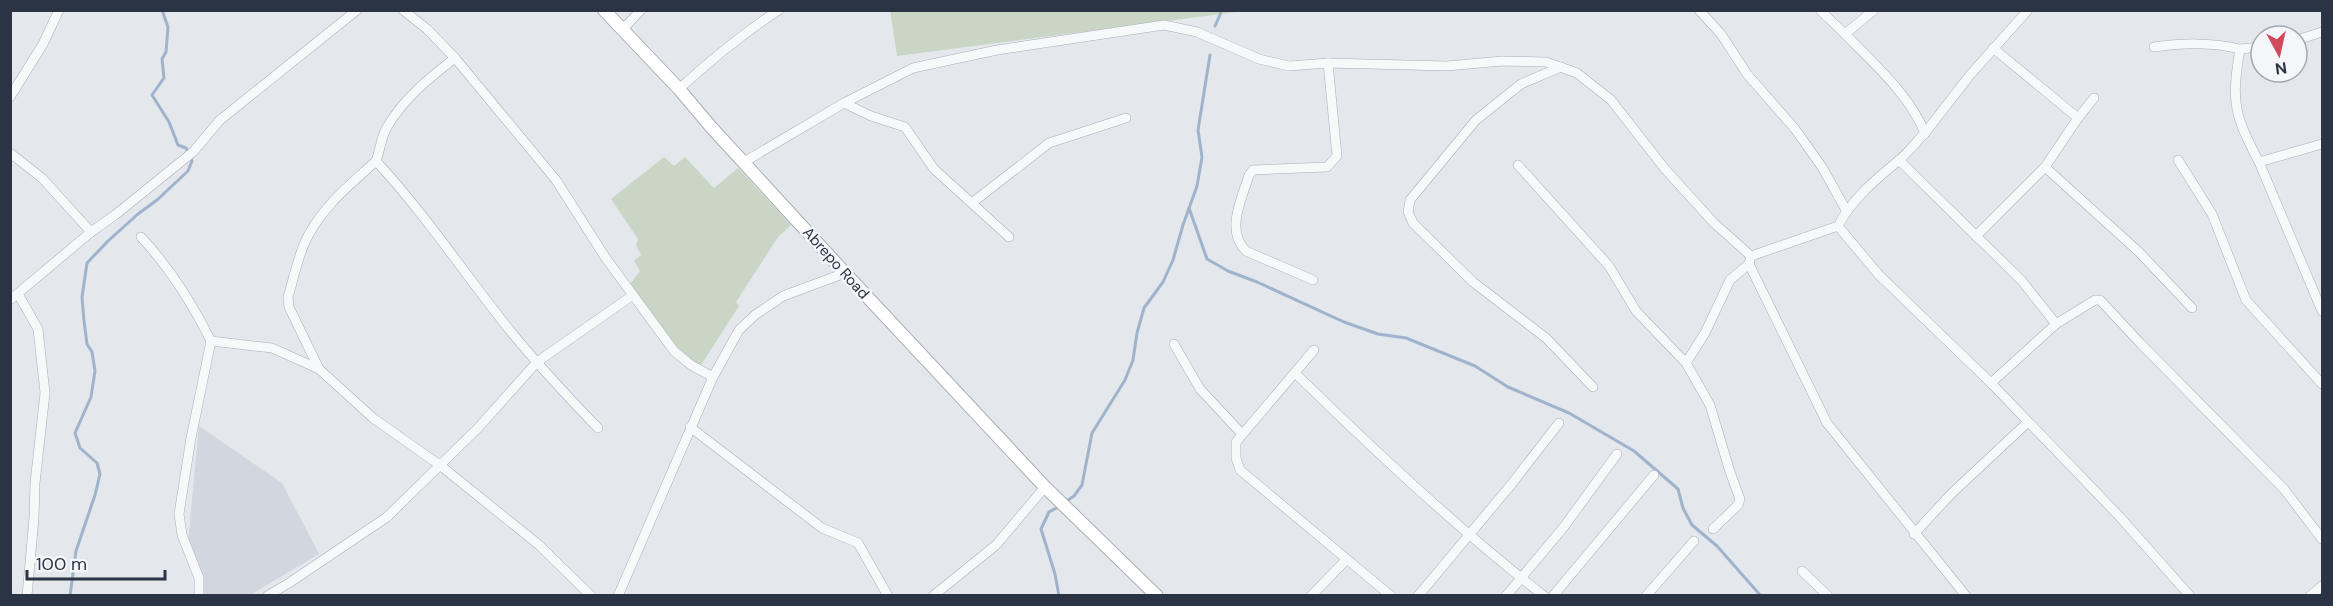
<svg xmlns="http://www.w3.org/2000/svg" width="2333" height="606" font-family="'DM Sans',sans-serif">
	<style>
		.built { fill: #d2d6de }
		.green { fill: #c9d6c5 }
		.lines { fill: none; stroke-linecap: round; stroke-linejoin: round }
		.stream { stroke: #9fb4cc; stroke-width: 3 }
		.minor-casing { stroke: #a9aeb7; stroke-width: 10 }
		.secondary-casing { stroke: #a9aeb7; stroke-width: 14 }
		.minor { stroke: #f7f8fa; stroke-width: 9 }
		.secondary { stroke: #fff; stroke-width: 12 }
		.labels { text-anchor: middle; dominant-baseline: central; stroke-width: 5; stroke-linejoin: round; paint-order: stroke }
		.street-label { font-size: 15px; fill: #2b3445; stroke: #f4f6f9 }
	</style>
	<rect width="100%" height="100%" fill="#e4e7ec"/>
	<polygon class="built" points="199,426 282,483 319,554 250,595 204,595 188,543"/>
	<g class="green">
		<polygon points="890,10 1244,11 897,56"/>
		<path d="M664,157l10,9 11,-9 29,31 24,-20 53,57 -13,12 -42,65 3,4 -38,59c-23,-9 -56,-60 -71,-81l10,-13 -6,-10 7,-6 -5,-10 2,-6 -27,-40z"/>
	</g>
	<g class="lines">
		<g class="stream">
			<polyline points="1215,26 1222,10"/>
			<polyline points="1189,208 1207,259 1228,271 1257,282 1344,322 1378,334 1406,338 1475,366 1508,387 1569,413 1634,451 1678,489 1683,508 1692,525 1717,546 1761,596"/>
			<polyline points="1065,502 1074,496 1082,485 1092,433 1125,380 1133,360 1137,333 1144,308 1163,282 1173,260 1183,225 1197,186 1202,157 1198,130 1210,55"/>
			<polyline points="70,596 76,551 95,495 100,474 97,463 80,448 75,433 91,397 95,371 92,352 87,344 84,321 82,297 87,263 108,241 138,214 157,200 188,171 192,161 186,148 178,145 169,122 152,95 164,78 162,59 166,52 168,27 162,10"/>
			<polyline points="1059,596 1055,574 1041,529 1049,512 1060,506"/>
		</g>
		<g class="minor-casing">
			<g id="minor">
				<polyline points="403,10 427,29 455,58 556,180 605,257 674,351 691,365 713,377"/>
				<polyline points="1699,10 1721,34 1747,74 1795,129 1822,167 1846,210"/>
				<polyline points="1820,10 1845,34"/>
				<path d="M1874,10l-29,24c29,30 64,60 80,99 -9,9 -17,20 -27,28 -23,19 -46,38 -60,65l41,49 112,108 128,133 71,80"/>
				<polyline points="622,30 641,10"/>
				<polyline points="2297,40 2322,32"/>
				<path d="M2154,47c30,-4 57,-5 86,2"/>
				<path d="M2261,47l-21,2c-9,54 -6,65 19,113l63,-18"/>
				<polyline points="1993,48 2078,118"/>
				<path d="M455,58c-26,20 -53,42 -69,71 -5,9 -6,22 -10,32 50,54 90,115 136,172 27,33 56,64 86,95"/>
				<polyline points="1561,67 1521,84 1476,120 1410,200 1408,212 1413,223 1473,282 1546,338 1593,387"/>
				<path d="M679,89c32,-29 64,-56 100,-79"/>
				<polyline points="10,97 43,44 59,10"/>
				<polyline points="844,103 871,116 905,127 934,169 1009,237"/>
				<polyline points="1925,133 1970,75 2028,10"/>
				<polyline points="10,153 42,178 91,232"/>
				<polyline points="1899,160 2022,281 2056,324"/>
				<polyline points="2178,160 2212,214 2246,300 2322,384"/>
				<polyline points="744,162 844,103 913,68 997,50 1164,25 1197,32 1259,59 1289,66 1328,63 1447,66 1502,61 1546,62 1577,73 1611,100 1665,169 1714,223 1751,256"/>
				<polyline points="2259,162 2322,311"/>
				<polyline points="1518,165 1609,266 1636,311 1686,363 1705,333 1730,280 1749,264 1751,256 1838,226"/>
				<polyline points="2045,167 2139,252 2192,308"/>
				<polyline points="972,203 1049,143 1126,118"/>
				<polyline points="1976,236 2045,167 2078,118 2094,98"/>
				<path d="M141,237c29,31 51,66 70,104l61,7 47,21 54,49 68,48 98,79 52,51"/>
				<polyline points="1749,264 1827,423 1966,596"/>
				<path d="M1313,280l-67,-29c-21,-21 -4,-52 3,-76l4,-5 74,-3 10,-11 -9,-93"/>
				<polyline points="18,294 38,329 45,393 35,483 34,518 27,596"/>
				<polyline points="10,300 91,232 115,215 193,152 220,120 357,10"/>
				<polyline points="1174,344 1200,389 1242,434"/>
				<polyline points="1314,350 1236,442 1236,458 1240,470 1391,596"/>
				<polyline points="1686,363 1710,405 1730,472 1740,499 1738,505 1713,529"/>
				<path d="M319,369l-30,-62 -1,-10c6,-19 10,-43 20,-61 16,-31 43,-52 68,-75"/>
				<path d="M1295,373c80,78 161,154 249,223"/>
				<polyline points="1991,383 2056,324 2095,300 2100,300 2141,344 2284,489 2322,539"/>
				<polyline points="690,427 822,528 858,543 888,596"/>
				<polyline points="1914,534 1951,494 2028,422"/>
				<polyline points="1802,571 1828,596"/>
				<polyline points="199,596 199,578 182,535 179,514 191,438 211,341"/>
				<polyline points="267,596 289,583 387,517 479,427 537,362 633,295"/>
				<polyline points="618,596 713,377 739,330 755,315 783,296 845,273"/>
				<polyline points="933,596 996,545 1045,487"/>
				<polyline points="1311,596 1346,560"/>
				<polyline points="1418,596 1510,486 1559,423"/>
				<polyline points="1506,596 1563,528 1617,454"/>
				<polyline points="1553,596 1654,475"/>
				<polyline points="1646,596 1694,541"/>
				<polyline points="2310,596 2322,586"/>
			</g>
		</g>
		<g class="secondary-casing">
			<polyline id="secondary" points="604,10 679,89 711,127 845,273 1045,487 1157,596"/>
		</g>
		<use href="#minor" class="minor"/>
		<use href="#secondary" class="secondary"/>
	</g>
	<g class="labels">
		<g class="street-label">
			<text transform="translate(836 263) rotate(48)">Abrepo Road</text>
		</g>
	</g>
	<rect width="2333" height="606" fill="none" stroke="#2b3445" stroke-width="24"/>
	<g transform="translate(2279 54) rotate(172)"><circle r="28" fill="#f4f6f9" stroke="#a4a8b1" stroke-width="1.5"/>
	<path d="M0-4.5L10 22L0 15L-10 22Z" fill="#d1495b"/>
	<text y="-9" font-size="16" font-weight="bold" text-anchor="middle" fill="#2b3445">N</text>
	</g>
	<path d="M27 570v9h138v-9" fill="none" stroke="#2b3445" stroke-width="3"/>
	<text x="36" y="570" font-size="18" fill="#2b3445" stroke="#f4f6f9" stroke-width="4.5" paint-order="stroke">100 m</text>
</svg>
